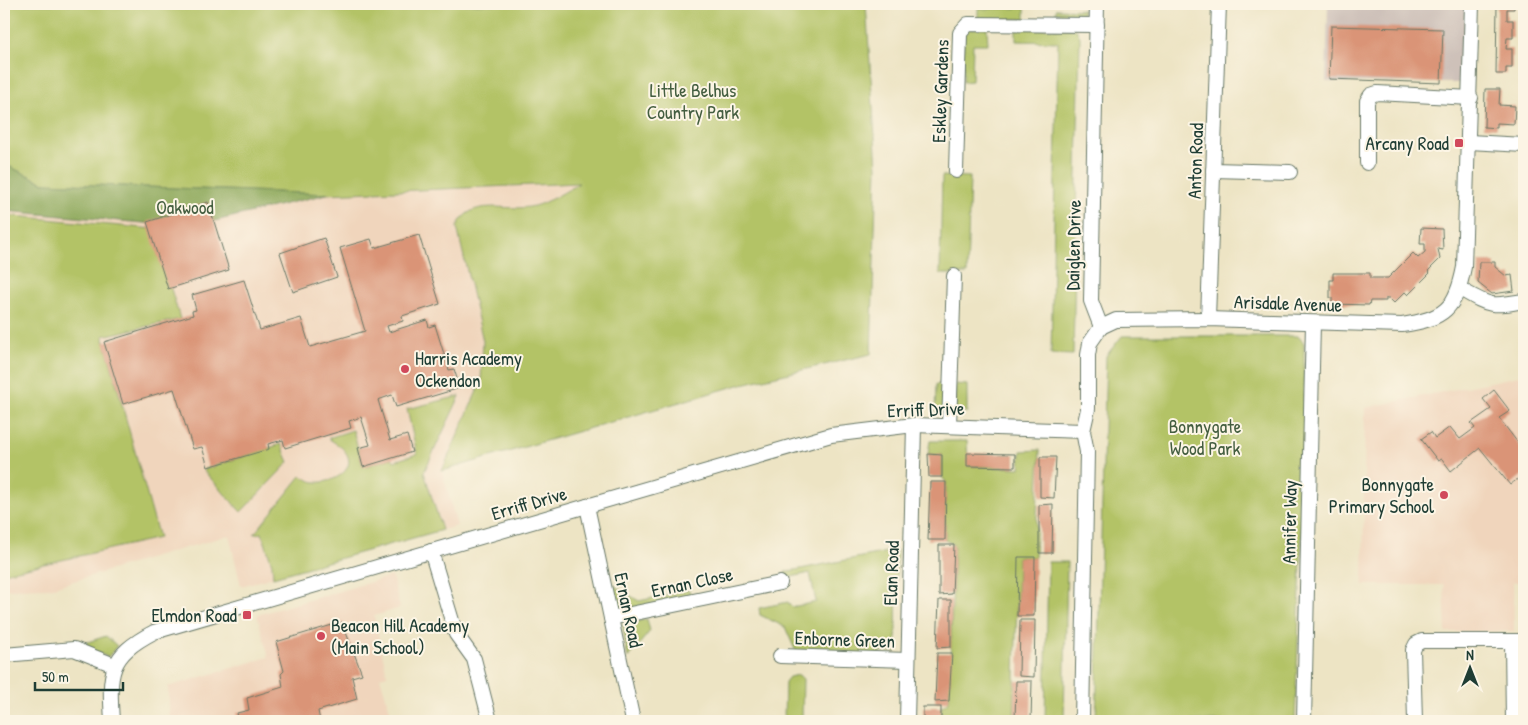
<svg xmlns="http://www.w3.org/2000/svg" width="1528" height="725" font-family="'Patrick Hand',sans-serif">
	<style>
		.built { fill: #f0d5bc }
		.industrial { fill: #cec1b9 }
		.green { fill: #b3c366; stroke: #69804d }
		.forest { fill: #8ea95b; stroke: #567348 }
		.building { fill: #da9477 }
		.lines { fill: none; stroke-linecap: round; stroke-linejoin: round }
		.minor-casing { stroke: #677766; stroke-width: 16 }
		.minor { stroke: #fff; stroke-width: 14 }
		.poi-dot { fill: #d1495b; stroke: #fcf5e5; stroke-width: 2 }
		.labels { text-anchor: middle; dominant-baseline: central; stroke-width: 4; stroke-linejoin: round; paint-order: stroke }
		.park-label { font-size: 19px; fill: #445e40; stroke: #fcf5e5 }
		.street-label { font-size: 19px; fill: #1f3d34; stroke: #fcf5e5 }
		.poi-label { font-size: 19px; fill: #1f3d34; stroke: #fcf5e5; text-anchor: end }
	</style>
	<rect width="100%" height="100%" fill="#fcf5e5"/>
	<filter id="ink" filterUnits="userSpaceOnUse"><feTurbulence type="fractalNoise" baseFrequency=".02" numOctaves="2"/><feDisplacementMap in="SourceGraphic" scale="10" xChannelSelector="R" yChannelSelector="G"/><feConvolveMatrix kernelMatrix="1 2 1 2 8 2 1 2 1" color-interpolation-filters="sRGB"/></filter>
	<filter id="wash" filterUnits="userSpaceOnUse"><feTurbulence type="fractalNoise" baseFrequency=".0096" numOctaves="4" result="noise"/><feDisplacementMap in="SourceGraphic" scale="20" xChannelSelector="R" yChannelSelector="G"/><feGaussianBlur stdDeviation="1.12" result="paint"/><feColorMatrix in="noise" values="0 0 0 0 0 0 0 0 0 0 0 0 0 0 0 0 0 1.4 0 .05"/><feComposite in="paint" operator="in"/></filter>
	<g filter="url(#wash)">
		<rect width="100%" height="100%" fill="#ede4c4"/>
		<g class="built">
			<path d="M4,181l202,18 375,-16 290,171 -129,30 -300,87 15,55 -216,60 -12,-51 -179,53 -46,1z"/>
			<path d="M1524,375v207h-11l1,49 -68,1 -2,-47h-81l2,-177z"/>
			<path d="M392,576l8,32 -26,8 13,59 -7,2 13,44h-223l-2,-34 101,-30 -12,-42z"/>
		</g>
		<path class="industrial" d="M1328,4h138v79l-140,-1z"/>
		<g class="green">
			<path d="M4,4h862l11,164 -6,186 -129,30 -300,87 39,-89 2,-41 -26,-114c14,-32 50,-14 77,-21 12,-3 35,-16 45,-23l-252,11 -283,-11 -40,-19z"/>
			<path d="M1025,8v11h-47v-10z"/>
			<path d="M1056,9l27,1 -2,11 -25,-2z"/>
			<path d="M969,28h18l1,16h-15l-1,37 -9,1 1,-48z"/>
			<path d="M1016,28l60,1 4,8 -7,318 -22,-1 7,-312 -42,-1z"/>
			<path d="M942,176l28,1 -3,97h-27z"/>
			<path d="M4,215l149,14 27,90 -77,17 56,202 -155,35z"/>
			<path d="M1122,336h176l6,7v58h3l-12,320h-199l10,-365z"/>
			<path d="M936,384h10l-1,28 -10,-1z"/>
			<path d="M955,384l12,1v27l-12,-1z"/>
			<path d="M460,396l-36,76 18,58 -169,47 -1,-13 -10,-31 -8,1 47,-58c5,2 10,6 15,6 16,2 44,-13 28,-32 -4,-5 -11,-8 -16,-12l25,-8 10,37 29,-9 2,3 23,-7 -10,-45z"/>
			<path d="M930,441h37l1,25 52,2 1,-17 19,-1 -5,107h-17l-4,164h-73v-14l8,-6 5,-156 -9,-5 1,-58 -4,-5v-22l-14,-1z"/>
			<path d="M281,444l8,18 -48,50 -38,-42z"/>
			<path d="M897,550l-1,102h-15l-4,4 -80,-2 -12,-27 -25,-12 -1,-7 29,-6 4,5 24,-5 -6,-29 -23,5 -2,-6z"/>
			<path d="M1048,562h19l-3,159h-19z"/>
			<path d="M611,584l28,17 50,-11 3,9 -72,16z"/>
			<path d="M647,619l3,12 -22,27 -5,-33z"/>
			<path d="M106,636l11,10 -9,11 -29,-12z"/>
			<path d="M799,675l4,4 -1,42h-18l1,-39 4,-5z"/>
		</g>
		<path class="forest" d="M4,164l40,19 283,11 -137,33 -186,-16z"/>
		<g id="blocks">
			<g class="building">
				<path d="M1497,4h17v5h-7v11h6v18h-6l-1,11h6v19h-6v6h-10z"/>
				<path d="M1331,26l112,3 -2,54 -112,-4z"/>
				<path d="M1485,89h15l-1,16 16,1 -1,18 -17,-1v5l-13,-1z"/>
				<path d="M208,202l21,68 -61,19 -21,-67z"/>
				<path d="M1421,228l21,1 1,21 -5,-1 2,10 -12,12 2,2 -22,22 -3,-3 -11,11 -5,-5h-3v3h-16l-1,4 -37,-1v-6h-2v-18h3v-7h37v5h18l25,-25 5,5 7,-6v-8h-5z"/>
				<path d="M419,235l21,69 -38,12 1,5 -16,5 2,6 38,-12 2,7 6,-2 14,45 5,-1 6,19 -64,19 -4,-12 -14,5 12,40 17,-5 5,17 -49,15 -5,-19 12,-3 -9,-28 -12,4 2,7 -66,20 -2,-8 -15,4 1,5 -61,18 -6,-20 -9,2 -19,-60 -51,15 -19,-62 89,-27 -1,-4 4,-1 -4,-15 52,-15 16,50 41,-12 9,29 55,-16 -25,-83 31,-9 3,9z"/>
				<path d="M324,238l13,39 -44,15 -13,-39z"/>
				<path d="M1479,262h16v5l11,9 6,-1 2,16 -22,3 -14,-11z"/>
				<path d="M1494,390l16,21 -11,7 22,29 3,-2v29l-14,11 -30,-37 -29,23 -9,-12 -4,2 -17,-22 10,-7 4,6 15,-11 10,12 15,-11 -4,-5 20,-14 -8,-10z"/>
				<path d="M967,453l48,1v13l-48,-1z"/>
				<path d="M928,454l14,1v22h-13z"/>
				<path d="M1040,457h16l-2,41 -14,-1z"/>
				<path d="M930,482h16l-1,58h-17z"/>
				<path d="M1053,504l-1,49h-13v-48z"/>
				<path d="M939,545h15l-2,49 -13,1z"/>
				<path d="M1018,557h17l-1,59h-17z"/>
				<path d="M939,600h12v47l-14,1z"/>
				<path d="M1020,620h15l-1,57 -15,-1z"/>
				<path d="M342,622l20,52 -10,3 5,22 -39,12 2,10h-81l-2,-8 12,-3 -2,-12 36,-11 -2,-13 3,-3 -8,-29z"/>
				<path d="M937,653h15l-3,48 -14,1z"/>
				<path d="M1016,681h16l-1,40h-16z"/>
				<rect x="923" y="707" width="18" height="14"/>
			</g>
		</g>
	</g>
	<g filter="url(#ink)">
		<use href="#blocks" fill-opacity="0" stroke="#677766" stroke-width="1"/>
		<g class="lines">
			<g class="minor-casing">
				<g id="minor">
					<path d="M1097,4l-6,297 10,26"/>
					<path d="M1469,142l55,3"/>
					<path d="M1367,163v-62l4,-6 6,-2 94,5"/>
					<path d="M1213,170l77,2"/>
					<path d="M956,171l4,-138 8,-9 129,1"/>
					<path d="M1460,289c30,17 30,18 64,12"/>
					<path d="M1208,319l11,-315"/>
					<path d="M1101,327l15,-7 92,-1 194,6c42,-6 54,-16 62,-58l8,-263"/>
					<path d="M949,426l5,-150"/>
					<path d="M587,506l46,215"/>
					<path d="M431,551l25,83 18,25 16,62"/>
					<path d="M611,618l169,-35"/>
					<path d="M1512,642l1,79"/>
					<path d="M4,655l70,-6 40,16"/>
					<path d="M780,656l128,4"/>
					<path d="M112,721c-3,-48 -4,-65 42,-89l677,-197 83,-10 169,6"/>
					<path d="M907,721l7,-296"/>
					<path d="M1082,721l5,-269 -4,-21 5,-22v-54l2,-12 11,-16"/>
					<path d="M1304,721l9,-398"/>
					<path d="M1415,721l-2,-71 3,-6 6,-3h102"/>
				</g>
			</g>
			<use href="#minor" class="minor"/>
		</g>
	</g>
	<g class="poi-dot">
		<rect x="1454" y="138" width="10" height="10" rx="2.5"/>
		<circle cx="405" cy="369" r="5"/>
		<circle cx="1444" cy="495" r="5"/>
		<rect x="242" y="610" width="10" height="10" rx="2.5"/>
		<circle cx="321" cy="636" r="5"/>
	</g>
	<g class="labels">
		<g class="park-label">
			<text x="693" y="90">Little Belhus<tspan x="693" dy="22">Country Park</tspan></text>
			<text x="185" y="207">Oakwood</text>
			<text x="1205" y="426">Bonnygate<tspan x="1205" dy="22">Wood Park</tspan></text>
		</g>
		<g class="street-label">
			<text transform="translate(940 91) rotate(-88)">Eskley Gardens</text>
			<text transform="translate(1195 161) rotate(-88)">Anton Road</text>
			<text transform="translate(1073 245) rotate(-89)">Daiglen Drive</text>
			<text transform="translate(1288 303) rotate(2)">Arisdale Avenue</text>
			<text transform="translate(926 409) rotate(-2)">Erriff Drive</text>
			<text transform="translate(529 503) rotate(-16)">Erriff Drive</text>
			<text transform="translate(1289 522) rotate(-89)">Annifer Way</text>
			<text transform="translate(891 573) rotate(-88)">Elan Road</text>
			<text transform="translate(692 582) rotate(-12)">Ernan Close</text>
			<text transform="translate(629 610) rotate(78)">Ernan Road</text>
			<text transform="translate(845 639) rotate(2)">Enborne Green</text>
		</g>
		<g class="poi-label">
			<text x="1449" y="143">Arcany Road</text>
			<text x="415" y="358" text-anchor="start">Harris Academy<tspan x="415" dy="22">Ockendon</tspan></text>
			<text x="1434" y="484">Bonnygate<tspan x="1434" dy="22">Primary School</tspan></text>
			<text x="237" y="615">Elmdon Road</text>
			<text x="331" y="625" text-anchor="start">Beacon Hill Academy<tspan x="331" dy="22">(Main School)</tspan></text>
		</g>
	</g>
	<rect width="1528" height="725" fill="none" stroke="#fcf5e5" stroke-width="20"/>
	<g transform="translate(1470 668)" stroke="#fcf5e5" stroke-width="4" paint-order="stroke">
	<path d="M0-4L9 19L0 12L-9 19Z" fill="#1f3d34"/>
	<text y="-8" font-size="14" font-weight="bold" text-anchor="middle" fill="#1f3d34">N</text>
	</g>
	<path d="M35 682v8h88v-8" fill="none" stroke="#1f3d34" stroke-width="2.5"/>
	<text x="42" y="682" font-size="15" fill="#1f3d34" stroke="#fcf5e5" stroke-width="4" paint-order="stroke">50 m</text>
</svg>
